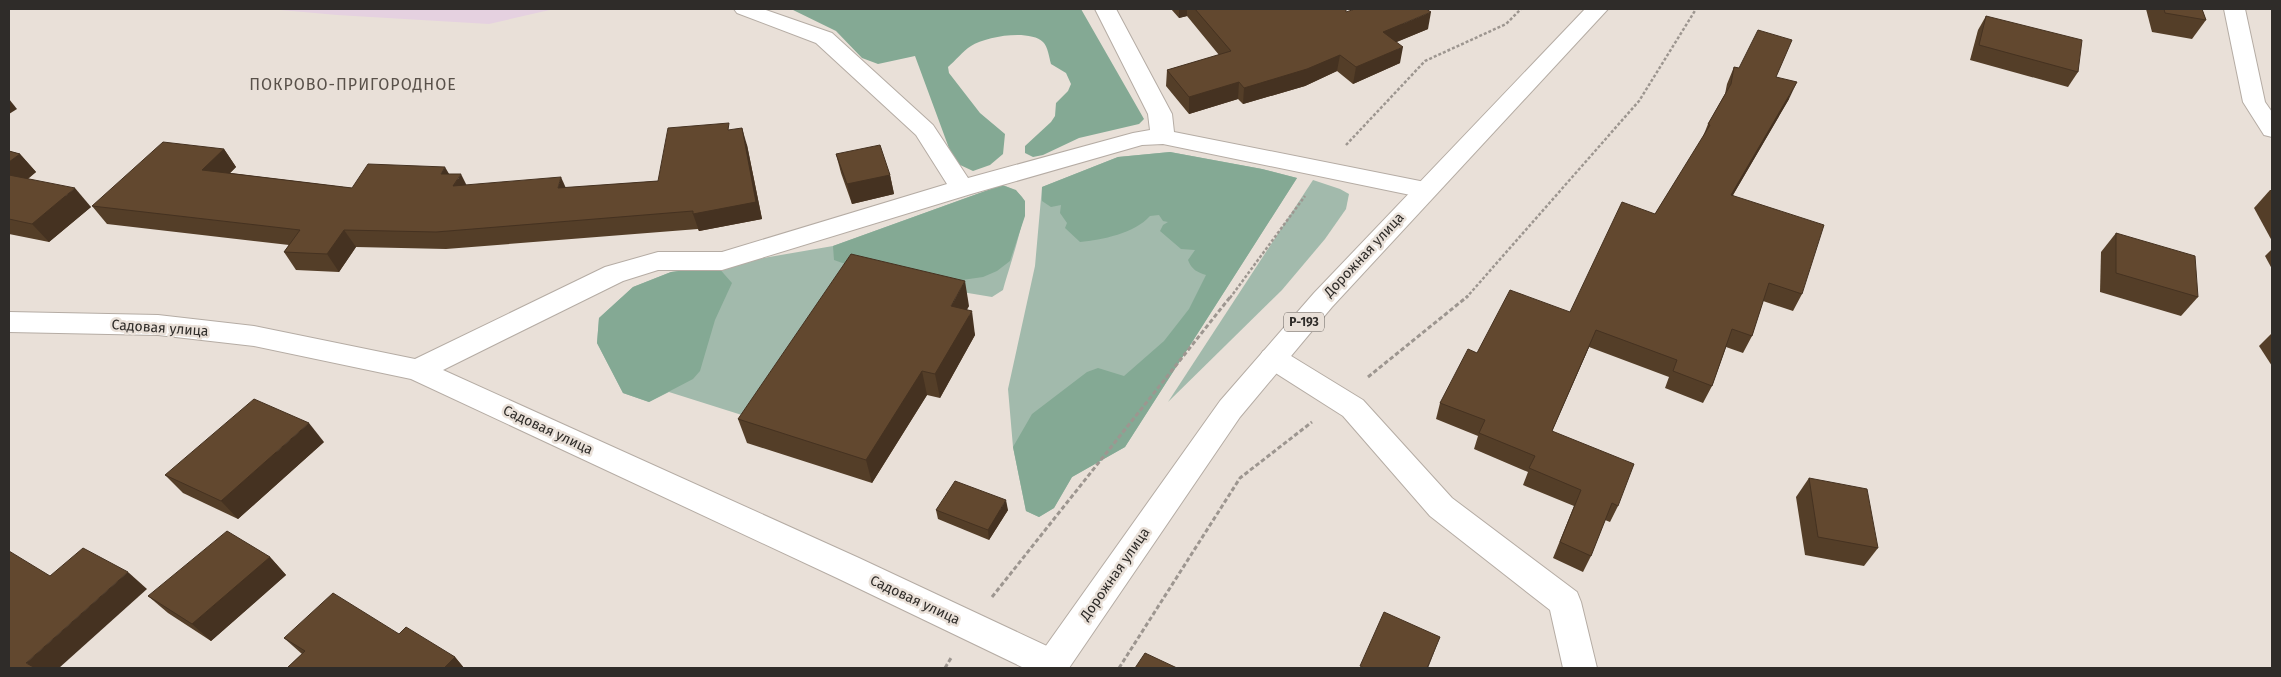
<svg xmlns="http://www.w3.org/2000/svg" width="2281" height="677" font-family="'Fira Sans',sans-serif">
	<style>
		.education { fill: #e5d1e0 }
		.green { fill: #a2baac }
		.forest { fill: #84a994 }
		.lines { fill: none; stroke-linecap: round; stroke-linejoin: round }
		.minor-casing { stroke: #b5aca4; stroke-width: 2 }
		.major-casing { stroke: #b5aca4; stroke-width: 2 }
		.path-far1 { stroke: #9d9690; stroke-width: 2.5; stroke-dasharray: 3 2; stroke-linecap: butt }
		.path { stroke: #9d9690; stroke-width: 3; stroke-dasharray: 4.5 2.5; stroke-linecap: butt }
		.minor { fill: #fff; fill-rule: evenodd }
		.major { fill: #fff; fill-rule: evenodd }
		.wall { fill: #543e28 }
		.shaded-wall { fill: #453221 }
		.building { fill: #62482f; stroke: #453221 }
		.labels { text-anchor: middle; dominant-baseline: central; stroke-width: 5; stroke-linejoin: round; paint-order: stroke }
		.shield { fill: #e9e0d8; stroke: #67625e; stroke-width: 1 }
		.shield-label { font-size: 12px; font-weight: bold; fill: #2f2c29 }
		.street-label { font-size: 14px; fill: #2f2c29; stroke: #e9e0d8 }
		.quarter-label { font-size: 16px; letter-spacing: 1px; fill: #59514a; stroke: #e9e0d8 }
	</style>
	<rect width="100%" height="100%" fill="#e9e0d8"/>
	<path class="education" d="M269,9h285l-65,15 -152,-9z"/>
	<g class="green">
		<path d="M1170,152l92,17 35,9 -172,269 -53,30 -18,31 -15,9 -13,-6 -13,-64 -5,-58 27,-123 7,-79 76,-30z"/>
		<path d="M1313,180l27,9 9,5 -3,15 -21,30 -43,51 -114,112z"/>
		<path d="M1002,185c9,3 17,6 22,15 5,10 -17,74 -21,90l-11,7 -138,-23 -65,156 -120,-38 -20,10 -26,-9 -26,-50 2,-25 34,-31 38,-15 46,-6 116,-20z"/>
	</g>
	<g class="forest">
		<path d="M791,9h290l63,110 -5,5 -60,14 -36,17 -10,2 -8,-4v-7l26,-24 4,-6 1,-13 12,-12 3,-7 -5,-11 -15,-9c-2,-7 -3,-17 -8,-22 -13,-13 -57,-6 -72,4 -8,5 -16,15 -23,21l1,6 31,40 25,21 -2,20 -13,11 -17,6 -15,-7 -5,-5 -38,-103 -37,8 -16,-6 -26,-27z"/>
		<path d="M1170,152l92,17 35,9 -172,269 -53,30 -18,31 -15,9 -13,-6 -13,-64 19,-33 55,-42 11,-4 26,8 40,-35 25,-32 17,-34c-9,-3 -14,-5 -18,-15l7,-10 -14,-1 -21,-18 3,-6 5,-3 -5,-1 -4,-6 -9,1c-15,17 -48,24 -70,26l-15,-14 2,-5 -7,-10 1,-8 -10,2 -9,-6v-14l76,-30z"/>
		<path d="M1002,185l14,5 9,11v15l-15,45 -13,10 -14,6 -28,4 -93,-11 -28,-10 -1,-14z"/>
		<path d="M717,266l15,17 -17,37 -15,51 -7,8 -44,23 -26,-9 -26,-50 2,-25 34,-31 38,-15z"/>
	</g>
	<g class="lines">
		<g class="minor-casing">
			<g id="minor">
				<path d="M734,9h29l69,24 101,92 35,53 165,-45 17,-3 -2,-16 -53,-105h21l56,105 2,18 251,50 9,2 3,6 -3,6 -9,2 -262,-54 -21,1 -171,49 -249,76h-64l-35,11 -180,89 416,188 205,96 5,11 -2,3h-43l-187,-90 -426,-199 -157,-33 -96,-11 -149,-3v-20l149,3 96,11 161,33 190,-92 53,-15h64l225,-68 -31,-49 -100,-92 -79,-30z"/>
				<path d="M2224,9h21l20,93 7,10v25l-8,-2 -21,-33z"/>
				<path d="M1273,347l10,4 80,49 89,98 125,94 4,10 16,66h-34l-13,-58 -120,-94 -87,-100 -80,-51 -4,-7 4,-7z"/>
			</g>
		</g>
		<g class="major-casing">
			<path id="major" d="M1585,9h23l-276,298 -92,110 -171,251h-36l5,-11 182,-256 94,-108z"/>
		</g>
		<g class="path-far1">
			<path d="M1346,145l79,-84 81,-37 15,-15"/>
			<path d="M1230,298l75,-102"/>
			<path d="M1466,298l173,-197 57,-92"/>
		</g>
		<g class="path">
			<path d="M1368,377l100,-81"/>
			<path d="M992,597l239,-301"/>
			<path d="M945,668l6,-10"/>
			<path d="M1119,668l121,-190 72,-56"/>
		</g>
		<use href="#minor" class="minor"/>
		<use href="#major" class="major"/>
	</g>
	<g class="wall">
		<path d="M1171,9h175v3l82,17 -32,13 4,21 -47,21 -16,-13 -32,15 -62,18 -5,-5 -49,15 -23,-28 1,-16 52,-15 -32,-39 -8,2z"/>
		<path d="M2146,9h56l4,11 -14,19 -40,-7z"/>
		<path d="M1986,16l92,56 -10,15 -98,-27 8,-30z"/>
		<path d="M1734,67l42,10 13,22 -56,96 69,99 -9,17 -30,-10 -11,35 -9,17 -17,-6 -14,39 -9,17 -38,-15 4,-11 -80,-30 -37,84 66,75 -8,16 -5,-2 -14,36 -8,16 -30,-14 21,-52 -51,-21 5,-13 -54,-23 4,-13 -42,-17 4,-16 37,-50 93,-41 85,-98 47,-75 6,-15 17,-30 2,-10z"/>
		<path d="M732,129l15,16 15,74 -63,12 -1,-2 -252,20 -90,-2 -17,25 -43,-2 -12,-18 5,-7 -182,-21 -15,-18 132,-57 12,18 -6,6 122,15 97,-14 17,11 99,3 93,-7z"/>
		<path d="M9,151l11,3 16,18 -8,7 63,28 -42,35 -40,-8z"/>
		<path d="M836,154l54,21 4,19 -42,10 -11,-31z"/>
		<path d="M2270,190h2v51l-18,-33z"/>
		<path d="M2116,233l82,64 -17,19 -81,-24 1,-40z"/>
		<path d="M2272,249v20l-7,-13z"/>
		<path d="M969,306l-2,3 8,26 -35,63 -13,-3 -55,88 -125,-40 -9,-24z"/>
		<path d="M2272,333v33l-13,-20z"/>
		<path d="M324,442l-86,77 -55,-26 -18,-18z"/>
		<path d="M1809,478l69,70 -14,18 -59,-11 -9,-58z"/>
		<path d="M936,510h72l-19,30 -51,-21z"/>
		<path d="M270,557l16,18 -75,66 -43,-28 -20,-17z"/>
		<path d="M399,634l56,23 9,11h-177l15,-14 -18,-16z"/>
	</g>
	<g class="shaded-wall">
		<path d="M1179,9h8v7l-8,2z"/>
		<path d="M1431,12l-3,17 -48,20 3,-17z"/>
		<path d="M1403,47l-3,16 -47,21 3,-17z"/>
		<path d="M1340,55l-3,16 -32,15 -62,18 1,-16z"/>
		<path d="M1239,82l-1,17 -49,15v-17z"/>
		<path d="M1797,82l-8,17 -66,113 8,-17z"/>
		<path d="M9,99l8,10 -8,5z"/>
		<path d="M742,128l5,17 15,74 -63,12 -6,-17z"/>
		<path d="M224,149l12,18 -21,21 -13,-18z"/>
		<path d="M20,154l16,18 -25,19 -2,-3v-26z"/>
		<path d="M445,167l10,17 6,-10 9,18 -7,12 -22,-30z"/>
		<path d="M890,175l4,19 -42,10 -5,-20z"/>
		<path d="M561,177l8,18 -11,-7z"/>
		<path d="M75,188l16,19 -42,35 -17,-18z"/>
		<path d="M344,230l12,17 -17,25 -12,-18z"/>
		<path d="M965,281l4,25 -14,24 -4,-24z"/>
		<path d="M972,311l3,24 -35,63 -5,-24z"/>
		<path d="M1596,330l-7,17 -44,100 7,-16z"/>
		<path d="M922,371l5,24 -55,88 -6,-23z"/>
		<path d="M309,423l15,19 -86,77 -17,-18z"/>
		<path d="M1006,500l2,10 -19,30 -1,-10z"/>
		<path d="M270,557l16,18 -75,66 -19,-17z"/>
		<path d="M128,572l19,17 -88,79h-25l-8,-5z"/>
		<path d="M1440,637l-12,31h-1z"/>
		<path d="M455,657l9,11h-20z"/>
	</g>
	<g class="building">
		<path d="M1195,9h151v3l9,-3h71l5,3 -48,20 20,15 -47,20 -16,-12 -33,14 -63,19 -5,-6 -50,15 -22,-27 64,-19z"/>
		<path d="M2164,9h38l4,11 -41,-7z"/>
		<path d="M1986,16l96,24 -4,32 -99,-27z"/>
		<path d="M1758,30l34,10 -16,37 21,5 -66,113 93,30 -22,69 -33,-11 -17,53 -20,-7 -20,57 -39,-15 4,-11 -81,-30 -44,101 82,33 -16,42 -6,-3 -21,53 -31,-14 21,-52 -52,-22 6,-12 -56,-23 6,-13 -45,-17 28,-54 9,4 33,-63 60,22 52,-110 33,12 55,-89 -2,-1 23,-40 3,-17 5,1z"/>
		<path d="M729,123l-1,7 14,-2 14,74 -63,12v-3l-257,21 -92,-2 -17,24 -43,-2 16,-22 -208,-24 71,-64 61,7 -22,21 150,18 16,-24 77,3 -4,7h20l-8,12 108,-9 -3,11 100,-7 10,-53z"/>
		<path d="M880,145l10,30 -43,9 -11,-30z"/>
		<path d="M9,151l11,3 -11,8z"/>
		<path d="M9,175l66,13 -43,36 -23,-5z"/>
		<path d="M2116,233l79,23 3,41 -82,-24z"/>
		<path d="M851,254l114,27 -14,25 21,5 -37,63 -13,-3 -56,89 -128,-41z"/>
		<path d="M254,399l55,24 -88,78 -56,-26z"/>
		<path d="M1809,478l58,11 11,59 -60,-11z"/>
		<path d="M955,481l51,19 -18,30 -52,-20z"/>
		<path d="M227,531l43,26 -78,67 -44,-28z"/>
		<path d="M83,548l45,24 -102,91 9,5h-26v-117l41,25z"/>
		<path d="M333,593l66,41 7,-7 49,30 -11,11h-157l18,-17 -21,-13z"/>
		<path d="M1384,612l56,25 -13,31h-63l-4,-2z"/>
		<path d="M1145,653l32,15h-42z"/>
	</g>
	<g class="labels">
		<rect class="shield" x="1284" y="312.5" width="40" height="19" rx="4"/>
		<g class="shield-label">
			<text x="1304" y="322">Р-193</text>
		</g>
		<g class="street-label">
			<text transform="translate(1364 255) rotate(-47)">Дорожная улица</text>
			<text transform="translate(160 328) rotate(4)">Садовая улица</text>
			<text transform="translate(548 430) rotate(25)">Садовая улица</text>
			<text transform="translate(1115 574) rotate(-55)">Дорожная улица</text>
			<text transform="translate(915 600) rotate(25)">Садовая улица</text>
		</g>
		<g class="quarter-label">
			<text x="353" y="84">ПОКРОВО-ПРИГОРОДНОЕ</text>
		</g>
	</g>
	<rect width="2281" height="677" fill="none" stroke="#2f2c29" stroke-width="20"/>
</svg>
